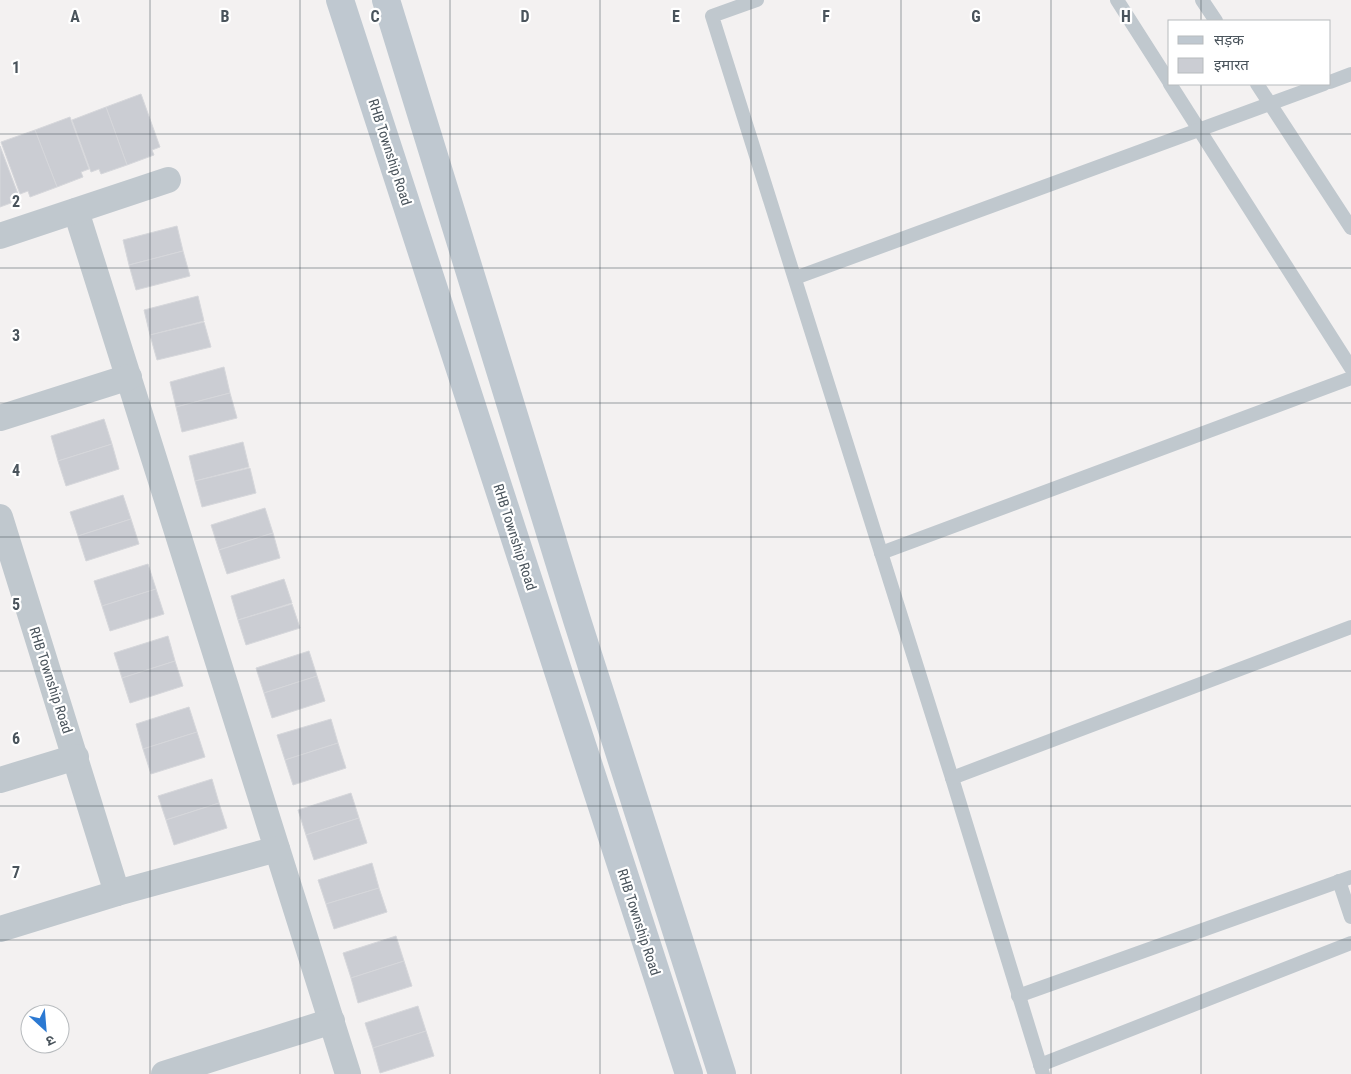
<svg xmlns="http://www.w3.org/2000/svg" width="1351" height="1074" font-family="'Roboto Condensed','Noto Sans Devanagari',sans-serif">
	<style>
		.building { fill: #cbcdd3; stroke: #d6d7db }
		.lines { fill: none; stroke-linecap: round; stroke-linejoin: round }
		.lane { stroke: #c0c8ce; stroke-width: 14 }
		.street { stroke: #c0c8ce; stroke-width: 26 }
		.secondary { stroke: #bfc8d0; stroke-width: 28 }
		.grid { fill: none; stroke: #4a545c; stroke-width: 1; stroke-opacity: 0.55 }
		.labels { text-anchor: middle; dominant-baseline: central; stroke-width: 4.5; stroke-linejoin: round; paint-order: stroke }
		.street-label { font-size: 14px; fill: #4a545c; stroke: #fff }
		.grid-label { font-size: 16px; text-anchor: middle; font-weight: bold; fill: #4a545c; stroke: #fff; stroke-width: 4.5; stroke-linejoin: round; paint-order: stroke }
	</style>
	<rect width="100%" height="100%" fill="#f3f1f1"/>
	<g class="building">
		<path d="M141,94l19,53 -8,3 2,5 -27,10 -21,-58z"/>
		<path d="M106,107l21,58 -26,9 -2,-5 -8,3 -19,-52z"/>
		<path d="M70,117l19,52 -8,3 2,5 -26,10 -22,-57z"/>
		<path d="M35,130l22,57 -27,10 -2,-6 -8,3 -19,-52z"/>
		<path d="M0,146l18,48 -8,3 1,6 -11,4z"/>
		<path d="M177,226l6,25 -54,14 -6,-25z"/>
		<path d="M183,251l7,25 -54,14 -7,-25z"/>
		<path d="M198,296l6,25 -54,14 -6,-25z"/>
		<path d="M204,322l7,25 -54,13 -7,-25z"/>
		<path d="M224,367l6,26 -54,14 -6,-25z"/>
		<path d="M230,393l7,25 -55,14 -6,-25z"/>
		<path d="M104,419l8,25 -54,17 -7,-25z"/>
		<path d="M243,442l6,25 -54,14 -6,-25z"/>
		<path d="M112,444l7,25 -53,17 -8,-25z"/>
		<path d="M250,468l6,25 -54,14 -7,-26z"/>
		<path d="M123,495l8,24 -53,17 -8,-24z"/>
		<path d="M265,508l8,25 -54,17 -8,-25z"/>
		<path d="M131,519l8,25 -53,17 -8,-25z"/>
		<path d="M273,533l7,25 -53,16 -8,-24z"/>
		<path d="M148,564l8,25 -54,17 -8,-25z"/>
		<path d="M284,579l8,24 -54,17 -7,-24z"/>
		<path d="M156,589l8,25 -54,17 -8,-25z"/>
		<path d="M292,604l8,24 -54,17 -8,-25z"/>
		<path d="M168,636l7,25 -53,17 -8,-25z"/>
		<path d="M309,651l8,25 -53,17 -8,-25z"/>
		<path d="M175,661l8,25 -53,17 -8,-25z"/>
		<path d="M317,676l8,25 -53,17 -8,-25z"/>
		<path d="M189,707l8,25 -54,17 -7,-25z"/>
		<path d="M331,719l7,24 -53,17 -8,-25z"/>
		<path d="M197,732l8,25 -54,17 -8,-25z"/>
		<path d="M338,743l8,25 -53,17 -8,-25z"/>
		<path d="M212,779l7,24 -53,17 -8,-24z"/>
		<path d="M351,793l8,25 -53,17 -8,-25z"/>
		<path d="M219,803l8,25 -53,17 -8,-25z"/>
		<path d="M359,818l8,25 -53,17 -8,-25z"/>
		<path d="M372,863l7,25 -53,16 -8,-24z"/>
		<path d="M379,888l8,24 -53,17 -8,-25z"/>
		<path d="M396,936l8,25 -53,17 -8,-25z"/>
		<path d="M404,961l8,25 -54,17 -7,-25z"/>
		<path d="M418,1006l8,25 -53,17 -8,-25z"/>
		<path d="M426,1031l8,25 -54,17 -7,-25z"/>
	</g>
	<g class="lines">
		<g class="lane">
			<path d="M757,0l-45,16 240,762 91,296"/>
			<path d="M1117,0l53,83"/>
			<path d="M1202,0l14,21"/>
			<path d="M1330,82l21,-8"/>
			<path d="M1170,84l181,284"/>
			<path d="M1257,84l94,144"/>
			<path d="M795,278l529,-194"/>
			<path d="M881,553l470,-175"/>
			<path d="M952,778l399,-151"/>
			<path d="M1339,881l12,36"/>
			<path d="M1018,996l333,-119"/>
			<path d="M1040,1065l311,-122"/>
		</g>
		<g class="street">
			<path d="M76,211l272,863"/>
			<path d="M0,236l168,-56"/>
			<path d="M0,418l129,-41"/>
			<path d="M0,517l117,376"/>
			<path d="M0,780l76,-23"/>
			<path d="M0,929l117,-36 160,-44"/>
			<path d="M164,1074l168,-53"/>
		</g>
		<g class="secondary">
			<path d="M340,0l349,1074"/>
			<path d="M386,0l191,620 145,454"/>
		</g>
	</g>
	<path class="grid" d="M150,0v1074M300,0v1074M450,0v1074M600,0v1074M751,0v1074M901,0v1074M1051,0v1074M1201,0v21M1201,84v990M0,134h1351M0,268h1351M0,403h1351M0,537h1351M0,671h1351M0,806h1351M0,940h1351"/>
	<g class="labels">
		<g class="street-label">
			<text transform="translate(390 152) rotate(72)">RHB Township Road</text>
			<text transform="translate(515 537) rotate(72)">RHB Township Road</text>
			<text transform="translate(51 680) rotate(72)">RHB Township Road</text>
			<text transform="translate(639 922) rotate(72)">RHB Township Road</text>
		</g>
	</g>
	<g class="grid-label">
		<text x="75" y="22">A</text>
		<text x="225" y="22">B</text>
		<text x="375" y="22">C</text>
		<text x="525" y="22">D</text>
		<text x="676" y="22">E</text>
		<text x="826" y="22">F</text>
		<text x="976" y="22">G</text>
		<text x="1126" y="22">H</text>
		<text x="16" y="73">1</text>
		<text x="16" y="207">2</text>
		<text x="16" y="341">3</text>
		<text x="16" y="476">4</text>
		<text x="16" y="610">5</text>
		<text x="16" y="744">6</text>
		<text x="16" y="878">7</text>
	</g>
	<rect x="1168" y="20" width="162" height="65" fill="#ffffff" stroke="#b7bbbe"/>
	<rect x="1178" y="36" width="25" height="8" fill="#bfc8d0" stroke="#b7bbbe"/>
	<text x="1214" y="45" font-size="15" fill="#4a545c">सड़क</text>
	<rect x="1178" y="58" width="25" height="15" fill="#cbcdd3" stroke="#b7bbbe"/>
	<text x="1214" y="70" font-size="15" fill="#4a545c">इमारत</text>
	<g transform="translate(45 1029) rotate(154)"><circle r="24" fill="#ffffff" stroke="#b7bbbe"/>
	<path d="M0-4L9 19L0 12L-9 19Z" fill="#2c79d2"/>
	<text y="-8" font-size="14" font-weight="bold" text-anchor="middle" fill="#4a545c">उ</text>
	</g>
</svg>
